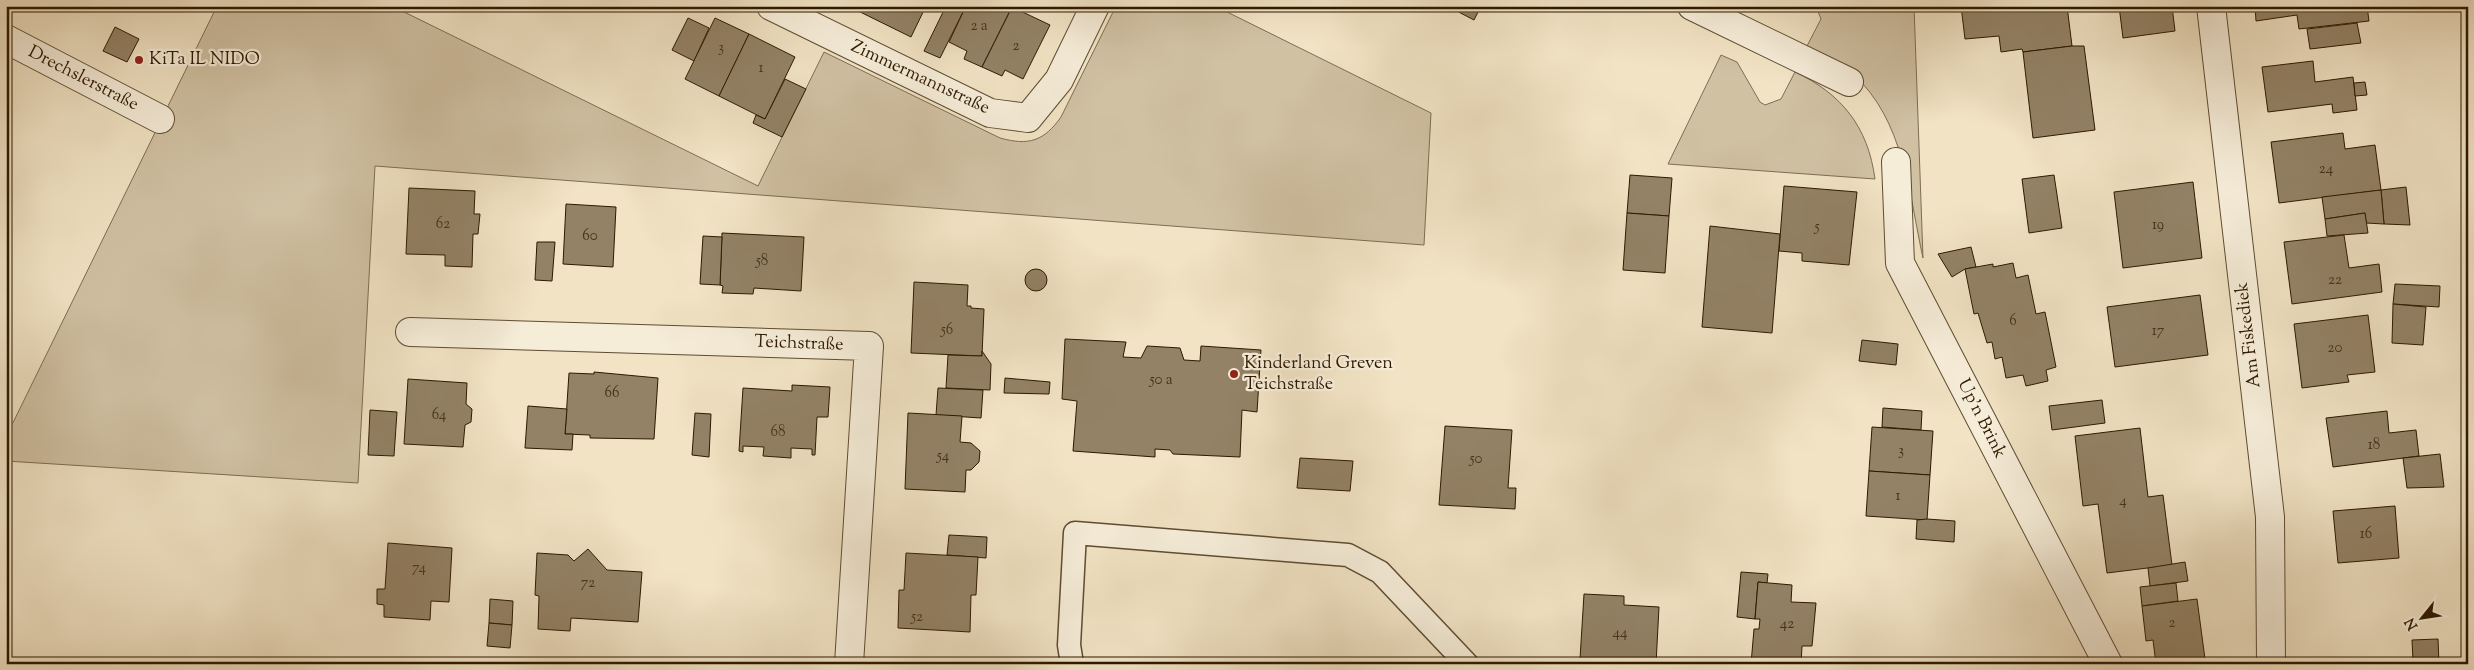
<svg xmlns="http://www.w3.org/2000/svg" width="2474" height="670" font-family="'Sorts Mill Goudy',serif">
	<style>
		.green { fill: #d0c1a3; stroke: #7e6d52 }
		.building { fill: #938266; stroke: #2d1900 }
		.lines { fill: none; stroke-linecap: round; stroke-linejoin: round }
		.service-casing { stroke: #5e4c31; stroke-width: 25 }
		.minor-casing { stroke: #5e4c31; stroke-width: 30 }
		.service { stroke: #f6edd9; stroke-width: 22 }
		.minor { stroke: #f6edd9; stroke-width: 28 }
		.poi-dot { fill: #8f2418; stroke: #f6edd9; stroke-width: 2 }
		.labels { text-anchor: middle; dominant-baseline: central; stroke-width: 4.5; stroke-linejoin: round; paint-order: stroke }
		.number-label { font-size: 15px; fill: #46331a }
		.poi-label { font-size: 18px; fill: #2d1900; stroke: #f6edd9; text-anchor: start }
		.street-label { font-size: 18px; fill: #2d1900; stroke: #f6edd9 }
	</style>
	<rect width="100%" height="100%" fill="#f1e3c4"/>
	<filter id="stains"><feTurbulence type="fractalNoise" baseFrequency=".004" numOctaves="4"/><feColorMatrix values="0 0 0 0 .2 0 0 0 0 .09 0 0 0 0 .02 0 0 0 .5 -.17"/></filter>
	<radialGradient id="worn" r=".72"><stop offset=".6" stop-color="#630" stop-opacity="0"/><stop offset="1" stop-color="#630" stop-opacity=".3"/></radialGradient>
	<g class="green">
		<path d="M217,6h175l366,180 66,-134 176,86c29,8 44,3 61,-21l55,-111h99l216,107 -7,132 -1049,-79 -17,317 -352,-22v-24z"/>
		<path d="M1816,6h98l9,252c-14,-64 -19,-138 -70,-184 -13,-12 -30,-20 -46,-28l14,-27z"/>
		<path d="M1721,55l16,7 23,40 5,3 16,-6 14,-27c47,22 73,55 80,107l-207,-15z"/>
	</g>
	<g class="building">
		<path d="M848,6h78l-15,31z"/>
		<path d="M946,6h10l8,4 -24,48 -16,-7z"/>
		<path d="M966,6l46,1 -30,60 -18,-8 3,-8 -18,-9z"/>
		<path d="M1447,6h34l-7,14z"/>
		<path d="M1961,6h106l5,40 -49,6 -1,-3 -21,3 -2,-16 -34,3z"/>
		<path d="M2119,6h53l3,25 -52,7z"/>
		<path d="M2255,6h112l2,15 -70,8 -2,-14 -41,6z"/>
		<path d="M1012,7l38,18 -27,54 -18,-9 -3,6 -20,-9z"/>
		<path d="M688,18l21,10 -15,33 -22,-11z"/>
		<path d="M715,18l34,16 -30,62 -34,-17z"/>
		<path d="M2357,23l4,20 -51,6 -3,-20z"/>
		<path d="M115,27l24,12 -12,23 -24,-11z"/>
		<path d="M749,34l46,23 -30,62 -46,-23z"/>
		<path d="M2072,46h12l11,84 -62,8 -10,-86z"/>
		<path d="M2313,61l2,21 38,-5 4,33 -24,3 -1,-9 -64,8 -6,-45z"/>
		<path d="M785,79l21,10 -24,48 -29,-14 3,-8 9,4z"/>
		<path d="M2365,82l2,13 -12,1 -1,-13z"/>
		<path d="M2343,133l2,16 30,-4 6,45 -102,13 -8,-61z"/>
		<path d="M1630,175l42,3 -3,38 -42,-3z"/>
		<path d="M2054,175l8,53 -33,5 -7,-54z"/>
		<path d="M2193,182l9,76 -79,10 -9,-76z"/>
		<path d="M1784,186l73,6 -8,73 -47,-4v-8l-23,-2z"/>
		<path d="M2406,187l4,38 -26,-1 -3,-34z"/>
		<path d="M409,188l66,3 -1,23h6l-2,20h-5l-1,33 -27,-1v-11l-39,-1z"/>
		<path d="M2381,190l3,34 -18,-1 -1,-10 -40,6 -3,-22z"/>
		<path d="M566,204l50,3 -3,60 -50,-3z"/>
		<path d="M1627,213l42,3 -4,57 -42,-3z"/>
		<path d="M2365,213l3,20 -41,3 -2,-17z"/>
		<path d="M1710,226l70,8 -8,99 -70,-6z"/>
		<path d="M722,233l82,4 -3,54 -47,-3 -1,6 -31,-1 1,-7 -3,-1z"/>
		<path d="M2344,235l5,33 30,-4 3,28 -90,12 -8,-62z"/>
		<path d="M703,236l19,1 -2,48 -20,-1z"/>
		<path d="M537,242h18l-3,39 -17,-1z"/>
		<path d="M1971,247l5,20 -11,2 -13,8 -14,-23z"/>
		<path d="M2013,263l3,15 12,-3 8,39 9,-2 11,55 -10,3 2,11 -22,5 -3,-11 -17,3 -4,-21 -7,2 -3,-17 -5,1 -9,-30 -4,1 -9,-45 28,-5v3z"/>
		<circle cx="1036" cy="280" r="11"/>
		<path d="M914,282l54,3 -1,21h4v2l13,1 -2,47 -71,-3z"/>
		<path d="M2395,284l45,2 -1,21 -46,-3z"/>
		<path d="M2200,295l8,60 -93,12 -8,-60z"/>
		<path d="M2393,304l33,3 -3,38 -31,-2z"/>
		<path d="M2368,315l7,57 -28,3 2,7 -47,6 -8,-64z"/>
		<path d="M1065,339l61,3 -3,15 18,1 6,-12 33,2 4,12 16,1 1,-15 60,4 -4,62 -15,-2 -2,47 -67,-3 -3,-4 -15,-1v8l-82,-6 4,-50 -15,-2z"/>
		<path d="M1862,340l36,4 -2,21 -37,-4z"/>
		<path d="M982,351l9,13 -1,26 -44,-2 2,-33 34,1z"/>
		<path d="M594,372l64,6 -4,61 -64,-1v-3l-25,-1 4,-61 25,1z"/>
		<path d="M1005,378l45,4 -1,12 -45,-1z"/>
		<path d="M408,379l59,4 -1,21 6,5 -1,13 -6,3 -2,22 -59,-3z"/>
		<path d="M792,385l38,2 -2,30h-11l-2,38h-3v-6l-21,-1v10l-28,-2 1,-9 -21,-1v6l-4,-1 4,-63 49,3z"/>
		<path d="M938,388l45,2 -2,28 -45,-3z"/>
		<path d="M2102,400l3,23 -53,7 -3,-24z"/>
		<path d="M528,406l39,3 -2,25h8l-1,16 -47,-2z"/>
		<path d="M1883,408l39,3 -1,19 -39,-3z"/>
		<path d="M370,410l27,2 -3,44 -26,-1z"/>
		<path d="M2387,411l2,22 27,-3 3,26 -86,11 -7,-49z"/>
		<path d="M695,413l16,1 -2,43 -17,-2z"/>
		<path d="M908,413l54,3 -2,26 11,1 9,8 -1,11 -8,8h-5l-1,22 -60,-3z"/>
		<path d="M1445,426l67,4 -4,58h8l-1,21 -76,-4z"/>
		<path d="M1872,427l61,4 -3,44 -61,-4z"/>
		<path d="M2140,428l8,69 15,-2 9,70 -65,8 -9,-69 -15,2 -8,-70z"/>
		<path d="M2440,454l4,33 -37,1 -4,-30z"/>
		<path d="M1300,458l53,3 -3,30 -53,-3z"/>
		<path d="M1869,471l61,4 -3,45 -61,-4z"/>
		<path d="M2395,506l4,52 -61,5 -5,-52z"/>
		<path d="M1927,519l28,2 -1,21 -38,-3 1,-19z"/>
		<path d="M949,535l38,2 -1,21 -39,-3z"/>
		<path d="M388,543l64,5 -3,54 -18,-1 -1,19 -46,-3v-12l-7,-1v-15h8z"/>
		<path d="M588,549l19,21 35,2 -4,50 -67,-4 -1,13 -32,-2 1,-33 -4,-1 2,-42 31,2 6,6z"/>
		<path d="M906,553l72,4 -2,38h-5l-1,37 -72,-4 1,-38h5z"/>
		<path d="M2185,562l3,19 -38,5 -2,-18z"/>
		<path d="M1741,572l27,2 -1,9 -9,-1 -3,37 -18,-2z"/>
		<path d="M1758,582l34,3 -1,17 25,1 -4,43h-10l-1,18h-50l3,-35h5l1,-10h-5z"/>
		<path d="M2176,583l2,18 -36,5 -2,-19z"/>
		<path d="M1584,594l40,2v9l35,2 -3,57h-41v-4l-35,-1z"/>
		<path d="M490,599l23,2 -1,24 -23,-2z"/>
		<path d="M2197,599l8,60 -49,5 -3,-24 -7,1 -4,-35z"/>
		<path d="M489,623l23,2 -2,23 -23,-2z"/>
		<path d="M2438,639l1,25h-24v-3h-2l-1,-21z"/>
		<path d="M2415,661v3h-32l2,-2z"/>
	</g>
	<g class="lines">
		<g class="service-casing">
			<path id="service" d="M1072,664l-3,-19 6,-112 273,22 32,17 87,92"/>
		</g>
		<g class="minor-casing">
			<g id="minor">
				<path d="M771,6l219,107 38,5 31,-38 36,-74"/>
				<path d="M1692,6l157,76"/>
				<path d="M2211,6l59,511 1,147"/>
				<path d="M6,39l154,80"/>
				<path d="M1896,162l4,101 208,401"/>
				<path d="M410,332l459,14 -20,318"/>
			</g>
		</g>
		<use href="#service" class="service"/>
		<use href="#minor" class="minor"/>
	</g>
	<g class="poi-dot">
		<circle cx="139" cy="60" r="5"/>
		<circle cx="1234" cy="374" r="5"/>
	</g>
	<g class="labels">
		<g class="number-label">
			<text x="979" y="26">2 a</text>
			<text x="1016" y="46">2</text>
			<text x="721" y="48">3</text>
			<text x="761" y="68">1</text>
			<text x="2326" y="169">24</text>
			<text x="443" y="224">62</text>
			<text x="2158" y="225">19</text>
			<text x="1817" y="227">5</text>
			<text x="590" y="236">60</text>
			<text x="762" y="261">58</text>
			<text x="2335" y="280">22</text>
			<text x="2013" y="321">6</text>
			<text x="947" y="330">56</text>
			<text x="2158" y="331">17</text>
			<text x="2335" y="348">20</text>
			<text x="1161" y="380">50 a</text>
			<text x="612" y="393">66</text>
			<text x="439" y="415">64</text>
			<text x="778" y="432">68</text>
			<text x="2374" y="445">18</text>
			<text x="1901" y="451">3</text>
			<text x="943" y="456">54</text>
			<text x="1476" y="459">50</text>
			<text x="1898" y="496">1</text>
			<text x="2123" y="501">4</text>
			<text x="2366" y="534">16</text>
			<text x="419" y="568">74</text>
			<text x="588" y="583">72</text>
			<text x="917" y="617">52</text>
			<text x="2172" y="623">2</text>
			<text x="1787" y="624">42</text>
			<text x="1620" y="633">44</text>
		</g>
		<g class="poi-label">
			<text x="149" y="60">KiTa IL NIDO</text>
			<text x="1244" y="364">Kinderland Greven<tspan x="1244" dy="21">Teichstraße</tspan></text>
		</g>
		<g class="street-label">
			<text transform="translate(920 78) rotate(25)">Zimmermannstraße</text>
			<text transform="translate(83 79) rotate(27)">Drechslerstraße</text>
			<text transform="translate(2249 335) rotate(-97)">Am Fiskediek</text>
			<text transform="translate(799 344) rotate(2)">Teichstraße</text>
			<text transform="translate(1981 419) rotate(63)">Up'n Brink</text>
		</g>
	</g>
	<rect width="2474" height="670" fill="none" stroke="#f1e3c4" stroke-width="25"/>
	<rect x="8" y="8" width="2459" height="655" fill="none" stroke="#2d1900" stroke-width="2.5"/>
	<rect x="12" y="12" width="2449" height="645" fill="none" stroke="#2d1900"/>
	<g transform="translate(2422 618) rotate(240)" stroke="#f6edd9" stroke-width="4" paint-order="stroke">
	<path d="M0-4L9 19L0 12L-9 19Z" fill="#2d1900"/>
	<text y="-8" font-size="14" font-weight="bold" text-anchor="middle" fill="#2d1900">N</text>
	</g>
	<rect width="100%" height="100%" filter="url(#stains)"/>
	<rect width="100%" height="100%" fill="url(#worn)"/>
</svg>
